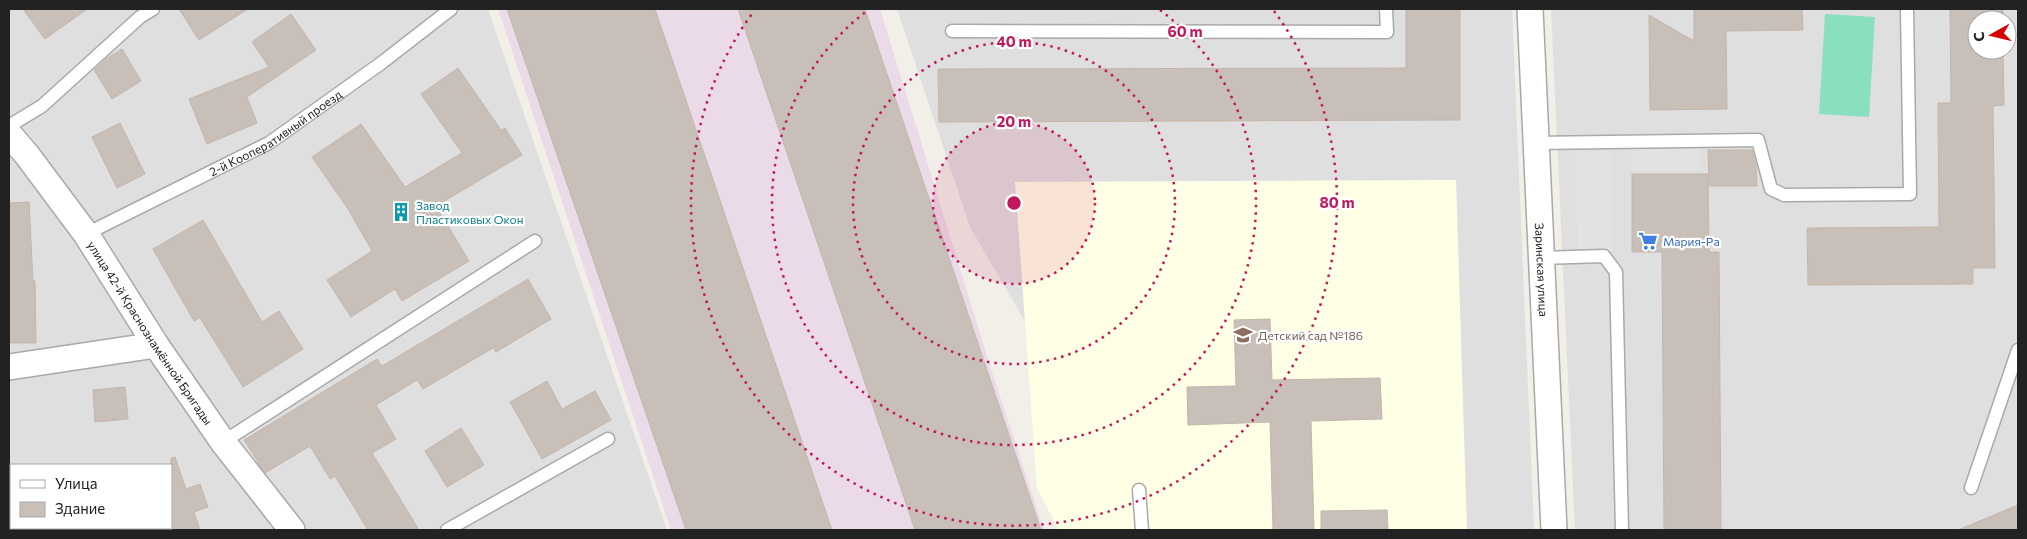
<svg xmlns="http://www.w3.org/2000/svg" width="2027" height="539" font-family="Commissioner,sans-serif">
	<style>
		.residential { fill: #e0dfdf; fill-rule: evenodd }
		.industrial { fill: #ebdbe8 }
		.education { fill: #ffffe5 }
		.pitch { fill: #88e0be }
		.parking { fill: #e2e2e2 }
		.building { fill: #c7bfb8; stroke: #c4b6ab }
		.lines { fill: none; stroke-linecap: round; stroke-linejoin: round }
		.lane-casing { stroke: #a9a9a9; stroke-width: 15 }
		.street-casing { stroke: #a9a9a9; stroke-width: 28 }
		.lane { stroke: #fff; stroke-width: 12 }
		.street { stroke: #fff; stroke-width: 25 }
		.ring { fill: none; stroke: #c2185b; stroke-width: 2.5; stroke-dasharray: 2.5 5 }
		.labels { text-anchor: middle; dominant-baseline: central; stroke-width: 4.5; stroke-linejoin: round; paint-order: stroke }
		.street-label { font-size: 12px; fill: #222; stroke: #fff }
		.culture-label { font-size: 12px; fill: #0d838f; stroke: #fff; text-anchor: start }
		.shop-label { font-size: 12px; fill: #366cbe; stroke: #fff; text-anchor: start }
		.education-label { font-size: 12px; fill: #785e54; stroke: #fff; text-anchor: start }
		.centre { fill: #c2185b; stroke: #fff; stroke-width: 2.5 }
		.ring-label { font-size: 15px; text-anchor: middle; font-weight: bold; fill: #c2185b; stroke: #fff; stroke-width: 4.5; stroke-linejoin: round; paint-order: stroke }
	</style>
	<rect width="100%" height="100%" fill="#f2efe9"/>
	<g class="residential">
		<path d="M9,9h479l179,521h-658zM11,465h160v63h-160z"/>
		<path d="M897,9h615l22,521h-390l-18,-35 -156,-268z"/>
		<path d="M1551,9h467v521h-443zM1977,20h30v30h-30z"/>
	</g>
	<path class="industrial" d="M498,9h382l111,360 53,161h-373z"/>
	<path class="education" d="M1456,180l11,350h-408l-22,-42 -22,-306z"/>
	<path class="pitch" d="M1825,14l50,3 -6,100 -50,-3z"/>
	<g class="parking">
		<rect x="1632" y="135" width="68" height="36"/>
		<path d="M1611,151l2,100 -35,1 -2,-100z"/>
	</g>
	<g class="building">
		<path d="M23,9h64l-42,30z"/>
		<path d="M179,9h69l-49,31z"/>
		<path d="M507,9h148l177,521h-146z"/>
		<path d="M738,9h127l176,521h-126z"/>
		<path d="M1406,9h54v111l-521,2 -1,-53 468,-1z"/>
		<path d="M1694,9h108l1,21 -77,1 1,78 -77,1 -1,-95 45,26z"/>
		<path d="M1950,9h53v11h-26v30h26l1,55 -11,1 2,162h-22v16l-165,1 -1,-57 132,-1 -1,-124h13z"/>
		<path d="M291,14l25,36 -69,47 10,26 -50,21 -18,-45 80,-32 -17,-25z"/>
		<path d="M122,49l19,32 -29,18 -18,-29 12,-11z"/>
		<path d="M458,68l43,62 4,-2 17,27 -86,51 33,55 -67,40 -7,-12 -44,28 -24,-37 45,-29 -24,-42 -36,-52 49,-33 44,63 57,-34 -41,-59z"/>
		<path d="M120,123l25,51 -28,14 -25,-51z"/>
		<path d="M1708,150h44l4,16 1,20h-48z"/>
		<path d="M1632,174h76l1,78h10l2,278h-57l-2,-278h-30z"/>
		<path d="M29,202l4,79h2l1,62h-27v-140z"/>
		<path d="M203,220l59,102 17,-11 24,38 -60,38 -43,-69 -6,3 -41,-72z"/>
		<path d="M528,279l23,40 -55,33 -3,-4 -70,41 -6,-9 -41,25 20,34 -24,14 47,77h-51l-33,-54 -5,3 -20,-33 -45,27 -4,-6 -17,-27 133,-81 5,7z"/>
		<path d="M1270,319l2,61 108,-2 2,41 -71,2 3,108 -41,1 -3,-108 -82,3 -1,-38 49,-1 -2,-66z"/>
		<path d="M547,381l15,28 33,-18 16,29 -69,39 -32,-57z"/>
		<path d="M125,387l3,32 -33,3 -2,-32z"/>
		<path d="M461,428l23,37 -37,22 -22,-36z"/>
		<path d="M175,457l11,32 14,-5 8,23 -14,5 6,18h-29v-72z"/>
		<path d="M2018,505v25h-60z"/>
		<path d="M1387,510l1,20h-67v-19z"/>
	</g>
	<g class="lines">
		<g class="lane-casing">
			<g id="lane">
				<path d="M952,31l435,1 -1,-23"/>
				<path d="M9,126l33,-20 98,-89 13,-8"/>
				<path d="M1535,143l223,-3 13,49 13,6 126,-1 -3,-185"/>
				<path id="s1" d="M86,234l183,-91 111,-79 71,-55"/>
				<path d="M1541,258l63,-2 12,16 6,258"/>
				<path d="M223,442l312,-201"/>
				<path d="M1971,488l47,-138"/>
				<path d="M1139,490l3,40"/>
				<path d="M447,530l161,-91"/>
			</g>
		</g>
		<g class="street-casing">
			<g id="street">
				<path id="s2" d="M1530,9l24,521"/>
				<path id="s3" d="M9,134l18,21 59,79 70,111 67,97 69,88"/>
				<path d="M9,367l147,-22"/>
			</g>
		</g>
		<use href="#lane" class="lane"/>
		<use href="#street" class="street"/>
	</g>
	<circle cx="1014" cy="203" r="81" fill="#c2185b" fill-opacity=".12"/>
	<g class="ring">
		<circle cx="1014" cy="203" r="81"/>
		<circle cx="1014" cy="203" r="161"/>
		<path d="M1160 10A242 242 0 1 1 868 10"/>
		<path d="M1274 11A323 323 0 1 1 754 11"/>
	</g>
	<defs>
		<g id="building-bare" transform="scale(1.5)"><path d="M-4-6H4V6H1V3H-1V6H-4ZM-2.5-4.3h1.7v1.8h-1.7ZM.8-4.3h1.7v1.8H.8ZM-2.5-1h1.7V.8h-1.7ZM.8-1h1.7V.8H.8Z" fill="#0f9aa8" stroke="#fff" stroke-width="2.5" paint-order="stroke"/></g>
		<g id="supermarket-bare" transform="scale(1.5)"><path d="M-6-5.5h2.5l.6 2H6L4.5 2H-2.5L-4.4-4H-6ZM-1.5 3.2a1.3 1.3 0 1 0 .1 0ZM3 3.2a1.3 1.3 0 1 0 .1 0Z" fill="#3f7fe0" stroke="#fff" stroke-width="2.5" paint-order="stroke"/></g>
		<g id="school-bare" transform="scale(1.5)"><path d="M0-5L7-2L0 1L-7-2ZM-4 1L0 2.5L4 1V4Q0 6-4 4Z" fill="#8d6e63" stroke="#fff" stroke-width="2.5" paint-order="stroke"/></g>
	</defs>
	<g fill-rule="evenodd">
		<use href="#building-bare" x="401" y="212"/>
		<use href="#supermarket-bare" x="1648" y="241"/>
		<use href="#school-bare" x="1243" y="335"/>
	</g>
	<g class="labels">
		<g class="street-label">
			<text stroke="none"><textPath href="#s1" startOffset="215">2-й Кооперативный проезд</textPath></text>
			<text stroke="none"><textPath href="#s2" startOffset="261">Заринская улица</textPath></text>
			<text stroke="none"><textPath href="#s3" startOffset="244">улица 42-й Краснознамённой Бригады</textPath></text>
		</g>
		<g class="culture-label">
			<text x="416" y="205">Завод<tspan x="416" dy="14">Пластиковых Окон</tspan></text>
		</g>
		<g class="shop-label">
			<text x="1663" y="241">Мария-Ра</text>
		</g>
		<g class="education-label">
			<text x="1258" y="335">Детский сад №186</text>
		</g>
	</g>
	<circle cx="1014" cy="203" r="8" class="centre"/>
	<g class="ring-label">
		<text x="1185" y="37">60 m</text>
		<text x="1014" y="47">40 m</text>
		<text x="1014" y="127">20 m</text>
		<text x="1337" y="208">80 m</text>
	</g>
	<rect width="2027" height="539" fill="none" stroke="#222222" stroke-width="20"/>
	<rect x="10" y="464" width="162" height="65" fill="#ffffff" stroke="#a7a7a7"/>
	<rect x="20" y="480" width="25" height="8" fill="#ffffff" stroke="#a7a7a7"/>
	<text x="55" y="489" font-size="15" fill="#222222">Улица</text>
	<rect x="20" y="502" width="25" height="15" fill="#c7bfb8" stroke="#a7a7a7"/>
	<text x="55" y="514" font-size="15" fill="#222222">Здание</text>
	<g transform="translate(1992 35) rotate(262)"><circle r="24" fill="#ffffff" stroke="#a7a7a7"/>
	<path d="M0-4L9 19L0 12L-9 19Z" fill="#d40000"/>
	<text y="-8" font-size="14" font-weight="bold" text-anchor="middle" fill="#222222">С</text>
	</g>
</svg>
